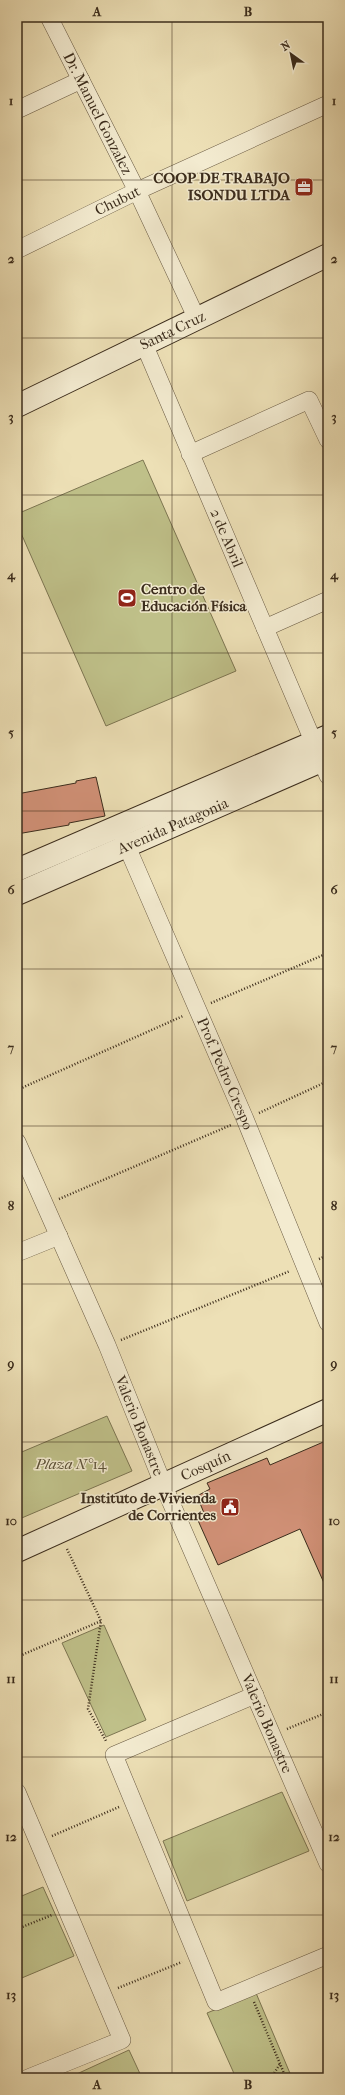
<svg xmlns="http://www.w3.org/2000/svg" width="345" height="2095" font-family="'IM FELL French Canon',serif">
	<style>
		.green { fill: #bfc089; stroke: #7d7652 }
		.building { fill: #d09076; stroke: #3b2c1c }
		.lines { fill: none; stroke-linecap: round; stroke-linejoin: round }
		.street-casing { stroke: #685942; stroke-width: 18 }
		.secondary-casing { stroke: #3b2c1c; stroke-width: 24 }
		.path { stroke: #3b2c1c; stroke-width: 2.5; stroke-dasharray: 1 2; stroke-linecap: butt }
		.street { stroke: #f3ebd0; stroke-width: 17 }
		.secondary { stroke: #f3ebd0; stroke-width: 22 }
		.grid { fill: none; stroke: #3b2c1c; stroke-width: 1; stroke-opacity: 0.55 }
		.labels { text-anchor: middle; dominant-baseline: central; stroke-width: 3; stroke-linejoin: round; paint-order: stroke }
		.street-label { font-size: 15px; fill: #3b2c1c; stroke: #f3ebd0 }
		.poi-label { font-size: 15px; font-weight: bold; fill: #3b2c1c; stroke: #f3ebd0; text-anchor: end }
		.park-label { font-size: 15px; font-style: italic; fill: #5c5137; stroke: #f3ebd0 }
		.neatline { fill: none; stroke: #3b2c1c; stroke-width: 1.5 }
		.grid-label { font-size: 13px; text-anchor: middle; font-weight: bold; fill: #3b2c1c }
	</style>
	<rect width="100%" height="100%" fill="#ede0b6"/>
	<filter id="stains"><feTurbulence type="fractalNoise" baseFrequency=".005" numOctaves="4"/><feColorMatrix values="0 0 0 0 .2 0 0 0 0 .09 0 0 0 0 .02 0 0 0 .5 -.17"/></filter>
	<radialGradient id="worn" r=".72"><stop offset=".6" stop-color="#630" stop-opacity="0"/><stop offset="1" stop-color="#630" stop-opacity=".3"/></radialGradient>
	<g class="green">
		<path d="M143,460l93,211 -130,55 -89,-202v-10z"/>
		<path d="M107,1416l25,55 -115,49v-66z"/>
		<path d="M104,1625l42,95 -40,17 -44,-94z"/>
		<path d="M282,1792l27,59 -122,50 -24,-60z"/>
		<path d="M43,1887l31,69 -57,24v-82z"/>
		<path d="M256,1993l36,85h-56l-29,-65z"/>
		<path d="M129,2050l13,28h-74z"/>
	</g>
	<g class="building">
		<path d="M96,777l9,39 -36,7v2l-52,9v-40l59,-11v-2z"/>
		<path d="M328,1440v152l-28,-63 -82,36 -22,-49 8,-3 -7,-17 13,-7 -3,-6 60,-25 3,7z"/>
	</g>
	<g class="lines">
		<g class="street-casing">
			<g id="street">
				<path id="s1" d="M49,17l88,174 60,128"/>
				<path d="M17,110l64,-30"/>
				<path id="s2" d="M17,250l120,-59 191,-87"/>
				<path id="s3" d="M144,344l184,432"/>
				<path d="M190,454l119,-54 19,40"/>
				<path d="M265,628l63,-28"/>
				<path id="s4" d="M122,835l123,284 83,204"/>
				<path id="s5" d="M17,1142l90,203 56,139 165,380"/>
				<path d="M17,1253l42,-17"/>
				<path d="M255,1695l-141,60 102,247 112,-47"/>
				<path d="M17,1792l105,248 -94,38"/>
			</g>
		</g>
		<g class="secondary-casing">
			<g id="secondary">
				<path id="s6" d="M17,406l311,-151"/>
				<path d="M17,870l311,-134"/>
				<path id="s7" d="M17,894l311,-136"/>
				<path id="s8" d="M17,1551l311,-141"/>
			</g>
		</g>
		<g class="path">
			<path d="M211,1003l117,-50"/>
			<path d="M17,1090l166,-74"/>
			<path d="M259,1113l69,-32"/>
			<path d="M59,1199l172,-74"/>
			<path d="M319,1259l9,-4"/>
			<path d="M121,1340l169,-69"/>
			<path d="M67,1549l34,72 -13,88 18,32"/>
			<path d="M17,1657l84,-36"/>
			<path d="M287,1729l41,-17"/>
			<path d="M52,1836l67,-29"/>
			<path d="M17,1929l35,-14"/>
			<path d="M118,1988l64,-26"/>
			<path d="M254,2002l32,76"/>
			<path d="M271,2078l9,-14"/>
		</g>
		<use href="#street" class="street"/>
		<use href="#secondary" class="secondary"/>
	</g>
	<path class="grid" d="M172,17v2061M17,180h311M17,338h311M17,495h311M17,653h311M17,811h311M17,969h311M17,1126h311M17,1284h311M17,1442h311M17,1600h311M17,1757h311M17,1915h311"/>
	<defs>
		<g id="office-square" transform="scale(1)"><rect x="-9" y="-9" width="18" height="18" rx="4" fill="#8f2418" stroke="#f3ebd0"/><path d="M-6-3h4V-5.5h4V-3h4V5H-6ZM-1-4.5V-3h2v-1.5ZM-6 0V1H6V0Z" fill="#fff"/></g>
		<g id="stadium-square" transform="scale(1)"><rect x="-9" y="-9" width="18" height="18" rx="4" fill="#8f2418" stroke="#f3ebd0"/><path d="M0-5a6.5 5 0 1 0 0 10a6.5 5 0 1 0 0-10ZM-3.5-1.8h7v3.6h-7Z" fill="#fff"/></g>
		<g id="civic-square" transform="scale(1)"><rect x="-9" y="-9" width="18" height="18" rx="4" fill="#8f2418" stroke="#f3ebd0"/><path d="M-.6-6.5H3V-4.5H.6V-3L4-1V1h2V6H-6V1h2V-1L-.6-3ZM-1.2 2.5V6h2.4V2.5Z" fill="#fff"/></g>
	</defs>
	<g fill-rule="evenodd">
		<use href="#office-square" x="304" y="187"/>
		<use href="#stadium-square" x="127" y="598"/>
		<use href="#civic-square" x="230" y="1507"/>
	</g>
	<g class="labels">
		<g class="street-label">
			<text stroke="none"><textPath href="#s1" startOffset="108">Dr. Manuel Gonzalez</textPath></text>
			<text stroke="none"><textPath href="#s2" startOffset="112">Chubut</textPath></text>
			<text stroke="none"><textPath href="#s6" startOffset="173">Santa Cruz</textPath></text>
			<text stroke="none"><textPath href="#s3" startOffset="211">2 de Abril</textPath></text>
			<text stroke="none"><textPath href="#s7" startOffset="170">Avenida Patagonia</textPath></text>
			<text stroke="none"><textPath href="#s4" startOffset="260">Prof. Pedro Crespo</textPath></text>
			<text stroke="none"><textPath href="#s5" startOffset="309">Valerio Bonastre</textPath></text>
			<text stroke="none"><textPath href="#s8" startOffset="207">Cosquín</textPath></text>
			<text stroke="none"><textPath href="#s5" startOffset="633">Valerio Bonastre</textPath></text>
		</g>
		<g class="poi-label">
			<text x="290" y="178">COOP DE TRABAJO<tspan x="290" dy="17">ISONDU LTDA</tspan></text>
			<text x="141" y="589" text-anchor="start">Centro de<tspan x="141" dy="17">Educación Física</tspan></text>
			<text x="216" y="1498">Instituto de Vivienda<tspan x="216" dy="17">de Corrientes</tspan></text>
		</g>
		<g class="park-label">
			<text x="71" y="1464">Plaza N°14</text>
		</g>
	</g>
	<rect width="345" height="2095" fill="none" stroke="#ede0b6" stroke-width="44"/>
	<g transform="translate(291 54) rotate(327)" stroke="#f3ebd0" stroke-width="3" paint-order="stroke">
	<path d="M0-3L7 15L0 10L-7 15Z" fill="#3b2c1c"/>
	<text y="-6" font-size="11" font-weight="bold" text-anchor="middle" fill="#3b2c1c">N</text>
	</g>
	<rect x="22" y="22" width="301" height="2051" class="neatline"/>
	<g class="grid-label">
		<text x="97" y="16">A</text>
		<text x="248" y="16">B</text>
		<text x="11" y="105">1</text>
		<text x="334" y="105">1</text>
		<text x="11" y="263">2</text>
		<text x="334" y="263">2</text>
		<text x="11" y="421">3</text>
		<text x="334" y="421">3</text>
		<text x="11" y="579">4</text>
		<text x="334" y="579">4</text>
		<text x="11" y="737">5</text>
		<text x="334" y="737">5</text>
		<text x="11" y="894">6</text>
		<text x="334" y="894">6</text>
		<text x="11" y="1052">7</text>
		<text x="334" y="1052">7</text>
		<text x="11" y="1210">8</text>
		<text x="334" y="1210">8</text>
		<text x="11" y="1368">9</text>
		<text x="334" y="1368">9</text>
		<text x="11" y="1525">10</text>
		<text x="334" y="1525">10</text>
		<text x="11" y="1683">11</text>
		<text x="334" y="1683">11</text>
		<text x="11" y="1841">12</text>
		<text x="334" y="1841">12</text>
		<text x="11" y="1999">13</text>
		<text x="334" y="1999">13</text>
		<text x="97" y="2089">A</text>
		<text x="248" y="2089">B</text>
	</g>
	<rect width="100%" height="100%" filter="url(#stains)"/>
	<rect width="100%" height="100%" fill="url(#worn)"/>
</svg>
